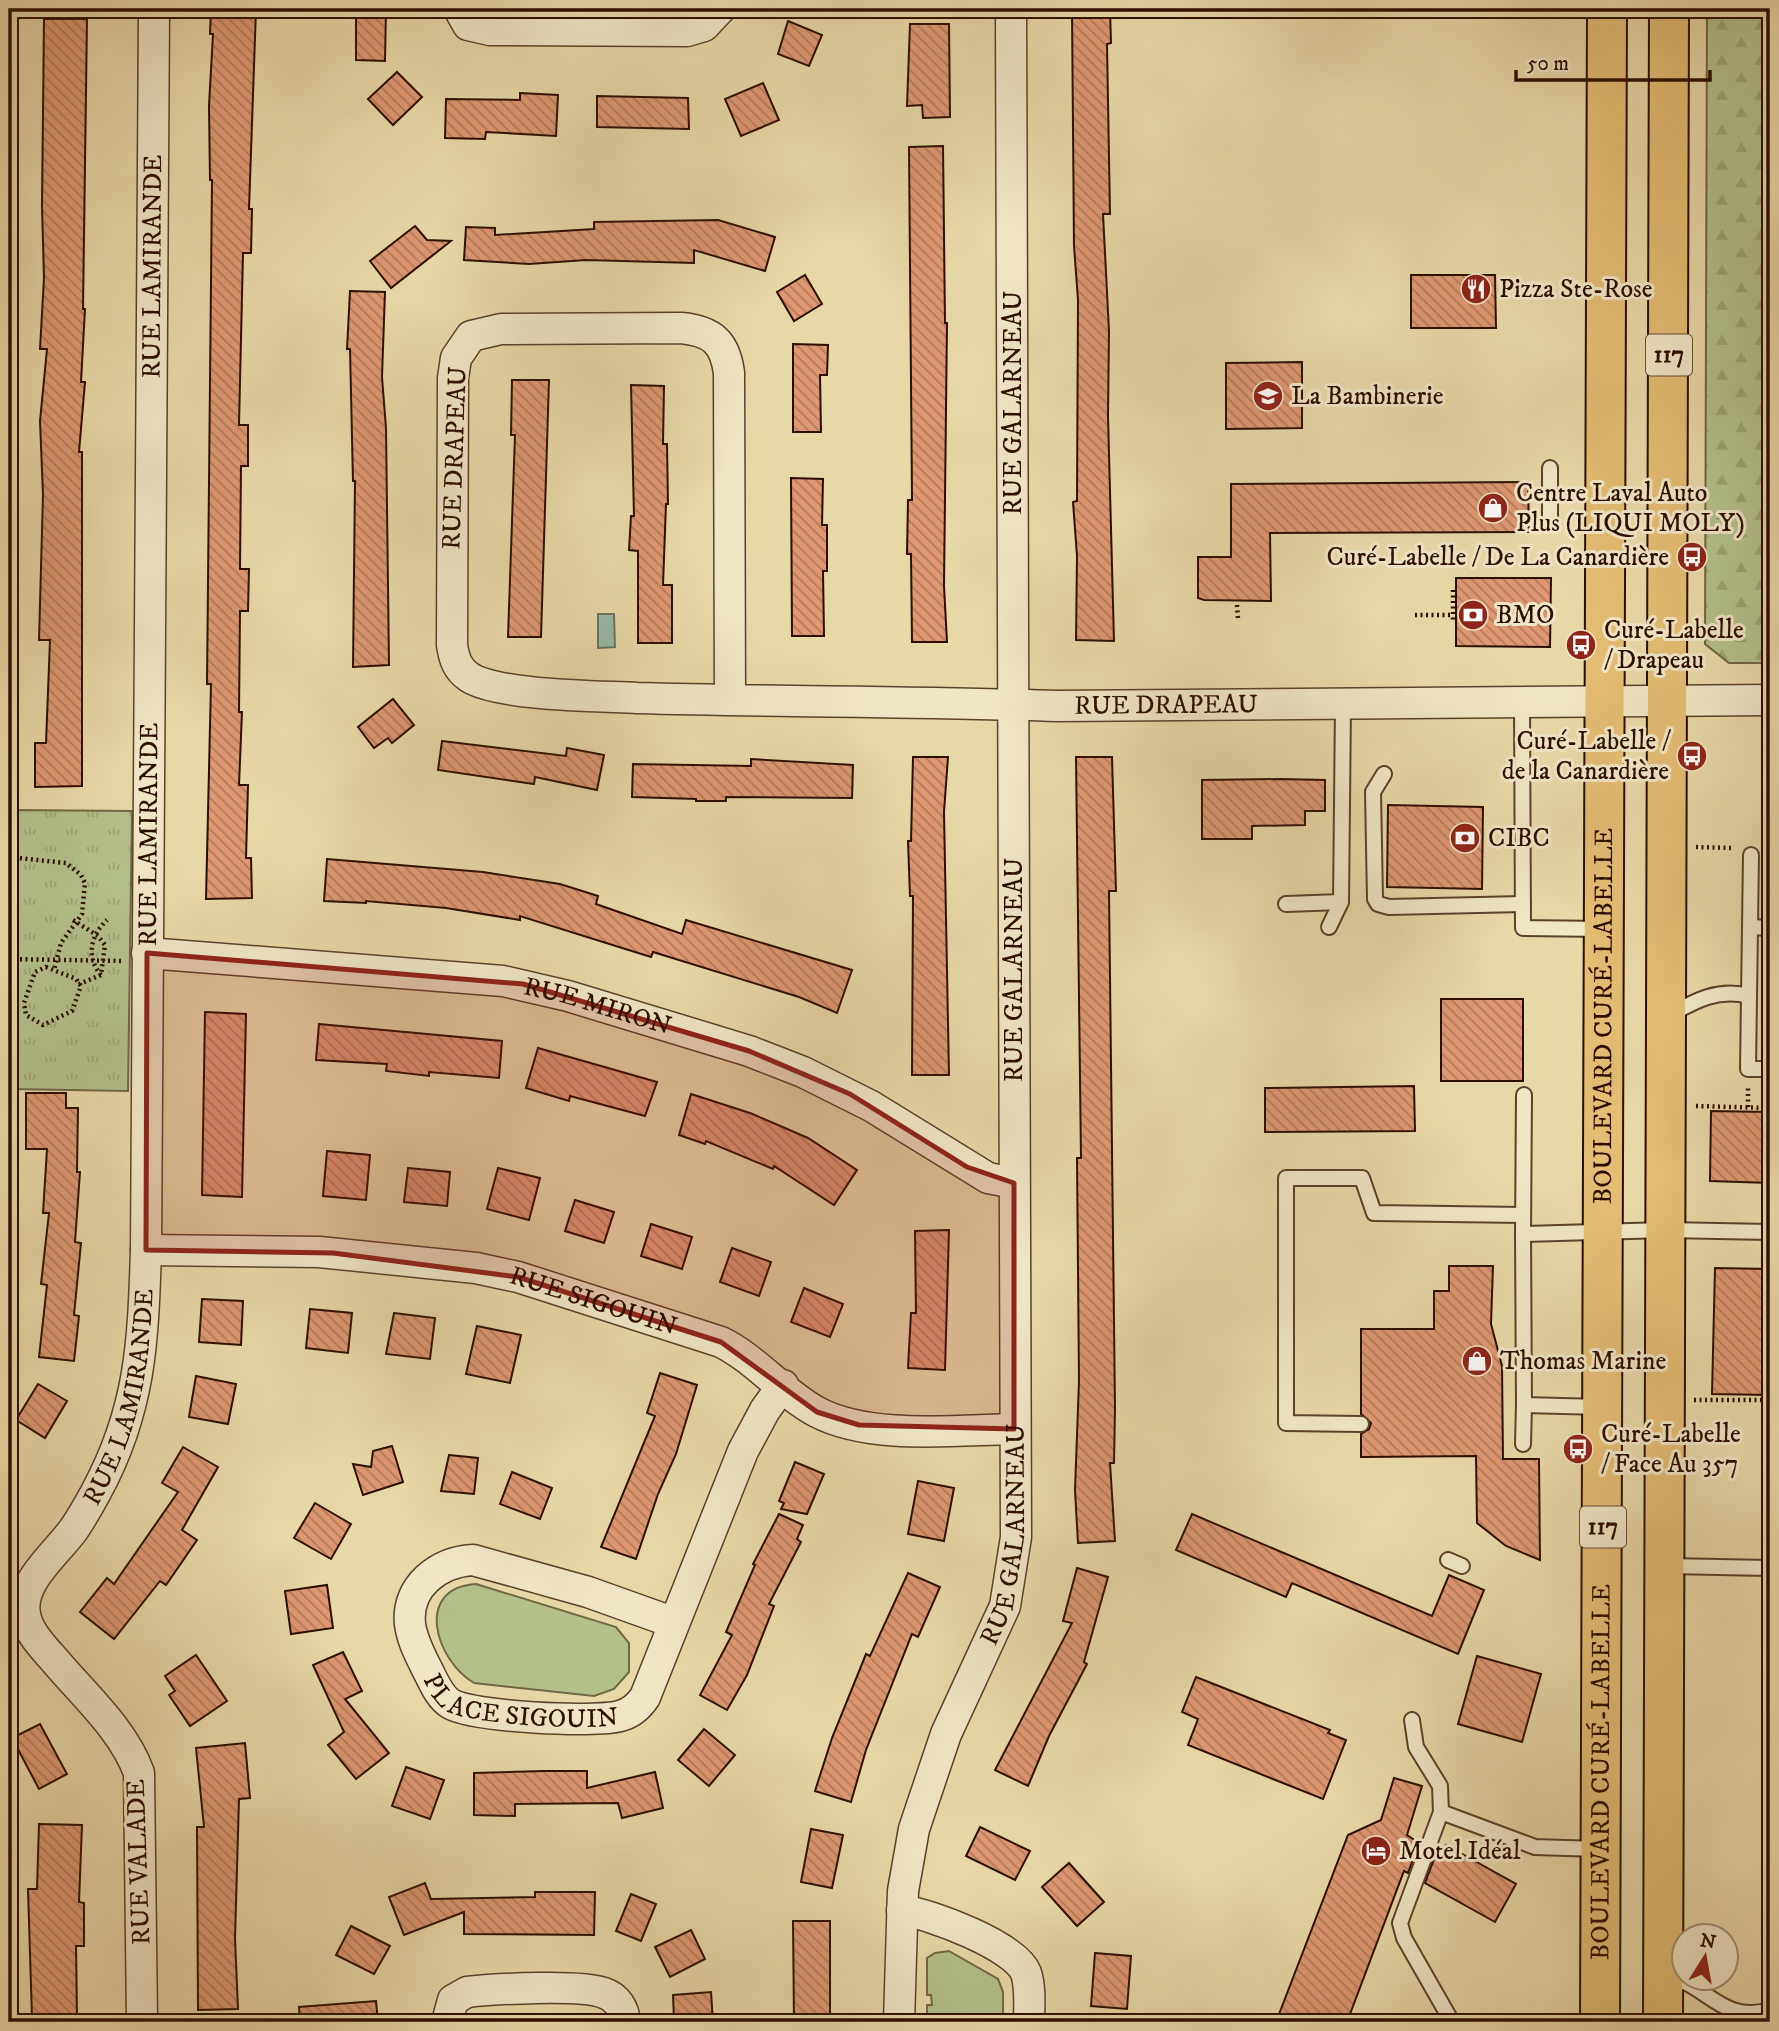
<svg xmlns="http://www.w3.org/2000/svg" width="1779" height="2031" font-family="'IM FELL DW Pica',serif">
	<style>
		.grass { fill: #b3c089; stroke: #706744; stroke-width: 2 }
		.forest { fill: url(#forest-firs); stroke: #706744; stroke-width: 2 }
		.park { fill: url(#park-tufts); stroke: #706744; stroke-width: 2 }
		.water { fill: #97baa9; stroke: #6c7565; stroke-width: 2 }
		.building { fill: url(#building-back-hatch); stroke: #2c0e00; stroke-width: 2 }
		.lines { fill: none; stroke-linecap: round; stroke-linejoin: round }
		.service-casing { stroke: #5b412a; stroke-width: 18 }
		.minor-casing { stroke: #5b412a; stroke-width: 33 }
		.primary-casing { stroke: #2c0e00; stroke-width: 42 }
		.path { stroke: #2c0e00; stroke-width: 4.5; stroke-dasharray: 2 3.5; stroke-linecap: butt }
		.service { stroke: #efe6c5; stroke-width: 14 }
		.minor { stroke: #efe6c5; stroke-width: 30 }
		.primary { stroke: #e4bc73; stroke-width: 38 }
		.marked { fill: #8f2418; fill-opacity: 0.2; stroke: #8f2418; stroke-width: 5; stroke-linejoin: round }
		.labels { text-anchor: middle; dominant-baseline: central; stroke-width: 6; stroke-linejoin: round; paint-order: stroke }
		.shield { fill: #efe6c5; stroke: #664f3b; stroke-width: 2 }
		.shield-label { font-size: 24px; font-weight: bold; fill: #2c0e00 }
		.street-label { font-size: 26px; fill: #2c0e00; stroke: #efe6c5 }
		.poi-label { font-size: 26px; fill: #2c0e00; stroke: #efe6c5; text-anchor: start }
	</style>
	<defs>
		<pattern id="forest-firs" width="22" height="20" patternUnits="userSpaceOnUse" patternTransform="scale(1.75)"><rect width="22" height="20" fill="#b3c089"/><path d="M5 1l3.5 6h-7zM16 11l3.5 6h-7z" fill="#9aa474"/></pattern>
		<pattern id="park-tufts" width="24" height="20" patternUnits="userSpaceOnUse" patternTransform="scale(1.75)"><rect width="24" height="20" fill="#b3c089"/><path d="M3 7l-1-3M5 7V3M7 7l1-3M15 17l-1-3M17 17v-4M19 17l1-3" fill="none" stroke="#9aa474"/></pattern>
		<pattern id="building-back-hatch" width="6" height="6" patternUnits="userSpaceOnUse" patternTransform="scale(1.75)"><rect width="6" height="6" fill="#df9871"/><path d="M-1 5l2 2M0 0l6 6M5-1l2 2" fill="none" stroke="#b57a5a"/></pattern>
	</defs>
	<rect width="100%" height="100%" fill="#e7d9a6"/>
	<filter id="stains"><feTurbulence type="fractalNoise" baseFrequency=".00286" numOctaves="4"/><feColorMatrix values="0 0 0 0 .2 0 0 0 0 .09 0 0 0 0 .02 0 0 0 .5 -.17"/></filter>
	<radialGradient id="worn" r=".72"><stop offset=".6" stop-color="#630" stop-opacity="0"/><stop offset="1" stop-color="#630" stop-opacity=".3"/></radialGradient>
	<g class="grass">
		<path d="M476,1584l140,43 13,16v29l-15,17 -20,7 -120,-13c-38,-22 -61,-95 2,-99z"/>
		<path d="M949,1951l49,28 5,13v30h-76v-17h5l-1,-10h-4v-37l8,-5z"/>
		<path d="M492,2014l91,1 13,7h-121z"/>
	</g>
	<path class="forest" d="M1707,9h63v654h-41l-24,-19z"/>
	<path class="park" d="M9,810l123,1 -4,280 -119,-2z"/>
	<path class="water" d="M598,614h16l1,33 -17,1z"/>
	<g class="building">
		<path d="M211,9h45l-7,200h3l-1,44h-8l-4,172h9v41h-7l-1,103h9l-1,42h-8l-1,101h3l-3,73h9l-2,73h5l1,40 -46,1 5,-215h-4l5,-504h-2l-1,-74 4,-72h-3z"/>
		<path d="M356,9h30l-1,52 -29,-1z"/>
		<path d="M1072,9h38l1,34 -4,1 3,170h-7l6,117 -1,85 6,225 -38,-1 1,-84 -4,-54 4,-1 1,-201 -4,-54z"/>
		<path d="M44,19h43l-4,290h2l-4,73h4l-6,70h3v334l-47,1v-44h11l4,-103h-11l4,-145 -3,-74 7,-72h-7l4,-71 -2,-72z"/>
		<path d="M788,21l34,14 -13,31 -31,-12z"/>
		<path d="M910,24h39l1,93 -27,1 -1,-13 -15,1z"/>
		<path d="M397,72l25,25 -29,28 -25,-26z"/>
		<path d="M763,83l16,37 -38,16 -16,-37z"/>
		<path d="M520,93l38,2 -2,41 -70,-4 -1,7 -40,-1 1,-39 74,1z"/>
		<path d="M597,96l91,2 1,31 -92,-2z"/>
		<path d="M943,146l2,177h2l-3,263 3,56h-35l-1,-88h-4l1,-54h4l-3,-353z"/>
		<path d="M718,220l57,17 -10,34 -71,-21v13l-108,-3 -57,4 -65,-4 2,-33 29,1v7l99,-6v-7z"/>
		<path d="M415,226l12,14 24,1 -60,47 -21,-27z"/>
		<path d="M805,275l17,29 -28,17 -17,-29z"/>
		<path d="M1411,275h84l1,53h-85z"/>
		<path d="M350,291l35,1 -3,85 4,51 3,237 -36,2 2,-186h-2l-3,-132h-3z"/>
		<path d="M793,344l35,1 -1,30h-7l1,57h-28z"/>
		<path d="M1302,362v66l-76,1v-66z"/>
		<path d="M512,380h37l-8,257h-33l7,-202h-4z"/>
		<path d="M631,385l33,1 -1,58h4l1,60h-2l-3,81h9v58h-34v-92l-9,-1 2,-34h3z"/>
		<path d="M791,478l32,1 -1,46h5v46h-4l1,65h-32z"/>
		<path d="M1528,482l1,50 -259,1 1,68 -67,-1 -6,-2v-41h33v-73z"/>
		<path d="M1456,578h95l-1,69 -94,-1z"/>
		<path d="M393,699l21,26 -22,18 -4,-5 -14,10 -16,-21z"/>
		<path d="M442,741l124,15 1,-8 37,7 -7,35 -62,-13 -1,7 -96,-14z"/>
		<path d="M913,757h35l-4,55 5,263h-37l1,-179h-3l-2,-55h3z"/>
		<path d="M1076,757h36l4,134h-7l6,517 -1,55h-4l5,78 -37,2 -3,-53 4,-109 -2,-223h4z"/>
		<path d="M751,759l102,6 -1,33 -126,-1v4h-30v-2l-64,-2 1,-33 118,2z"/>
		<path d="M1281,779l44,1v31h-20v14l-53,1v13h-50v-59z"/>
		<path d="M1388,805l95,2 -1,82 -95,-2z"/>
		<path d="M327,859l156,13 77,12 38,12 -2,8 86,30 4,-14 166,50 -15,43 -38,-16 -146,-45 -2,5 -131,-41v4l-74,-12 -80,-7v2l-42,-2z"/>
		<rect x="1441" y="999" width="82" height="82"/>
		<path d="M205,1012l41,2 -4,183 -40,-2z"/>
		<path d="M319,1024l183,17 -3,37 -70,-6v4l-43,-5 1,-7 -71,-4z"/>
		<path d="M538,1048l119,34 -12,34 -75,-20 -1,5 -43,-13z"/>
		<path d="M1414,1086l1,45 -150,1v-44z"/>
		<path d="M26,1093h40v15h12l-1,64h3l-5,70 6,1 -7,72 5,1 -5,45 -35,-4 8,-72 -6,-1 8,-71h-6l4,-64h-21z"/>
		<path d="M691,1094l59,19 58,25 49,32 -23,35 -60,-39 -1,3 -67,-28 -1,3 -26,-9z"/>
		<path d="M1711,1111l59,1v71l-60,-2z"/>
		<path d="M327,1151l43,4 -4,45 -43,-4z"/>
		<path d="M408,1168l42,4 -3,34 -43,-4z"/>
		<path d="M498,1168l42,10 -11,42 -42,-11z"/>
		<path d="M575,1200l39,12 -10,31 -39,-12z"/>
		<path d="M651,1224l41,13 -10,32 -41,-13z"/>
		<path d="M949,1230l-4,140 -37,-2 3,-55h5l-1,-82z"/>
		<path d="M732,1248l39,14 -12,34 -39,-14z"/>
		<path d="M1449,1266h44l-2,58 11,42 1,93h36l1,101 -34,-14 -29,-23 -1,-67 -115,1v-23l8,-5 2,-6 -10,-9v-85h73v-38h15z"/>
		<path d="M1715,1268l55,1v126l-58,-1z"/>
		<path d="M804,1288l39,16 -13,33 -39,-15z"/>
		<path d="M202,1299l41,2 -2,44 -42,-3z"/>
		<path d="M310,1309l42,4 -4,40 -42,-5z"/>
		<path d="M394,1313l41,5 -5,41 -44,-5z"/>
		<path d="M477,1326l44,9 -11,48 -44,-9z"/>
		<path d="M660,1373l37,12 -21,69 -18,40 -22,65 -35,-12 54,-131 -8,-3z"/>
		<path d="M196,1376l40,8 -8,40 -39,-7z"/>
		<path d="M38,1384l29,17 -22,37 -29,-18z"/>
		<path d="M392,1446l11,36 -40,13 -10,-31 18,3 2,-16z"/>
		<path d="M183,1447l35,20 -36,63 15,10 -31,45 -6,-4 -46,58 -34,-27 27,-34 7,6 64,-92 -16,-9z"/>
		<path d="M449,1455l29,3 -4,36 -33,-3z"/>
		<path d="M795,1462l29,12 -17,40 -26,-5 3,-6 -5,-2z"/>
		<path d="M512,1472l40,16 -12,31 -40,-15z"/>
		<path d="M918,1481l36,7 -10,53 -36,-7z"/>
		<path d="M315,1503l36,21 -20,35 -37,-21z"/>
		<path d="M779,1514l24,11 -6,14 4,3 -32,62 5,2 -27,69 -20,35 -27,-15 32,-60 -6,-3 29,-67 -2,-1z"/>
		<path d="M1192,1514l240,102 17,-41 35,15 -26,64 -166,-71 -6,14 -110,-47z"/>
		<path d="M1077,1568l31,9 -24,85 3,2 -38,72 -21,50 -33,-16 77,-147 -9,-2z"/>
		<path d="M908,1573l32,14 -22,50 -6,-3 -46,116 -15,52 -36,-11 17,-53 34,-84 4,2z"/>
		<path d="M327,1585l6,43 -42,6 -6,-43z"/>
		<path d="M343,1652l19,39 -17,8 44,54 -33,26 -28,-34 16,-13 -31,-67z"/>
		<path d="M196,1655l31,46 -37,25 -21,-31 6,-4 -10,-15z"/>
		<path d="M1477,1656l64,18 -19,68 -64,-18z"/>
		<path d="M1196,1677l134,53 -2,3 18,7 -23,59 -135,-54 10,-26 -16,-7z"/>
		<path d="M40,1724l27,50 -28,15 -27,-51z"/>
		<path d="M704,1729l31,26 -26,31 -31,-26z"/>
		<path d="M245,1743l5,55 -11,1 -4,139 3,71 -40,1 -1,-183h7l-8,-79z"/>
		<path d="M406,1767l38,13 -14,39 -38,-13z"/>
		<path d="M544,1771h43v17l68,-16 8,36 -41,10 -4,-15 -103,1v12l-41,-1v-42z"/>
		<path d="M1394,1778l28,8 -15,49 12,8 -11,30 -4,-2 -57,151h-71l72,-187 33,-15z"/>
		<path d="M39,1824l43,1 -3,77 5,1v43h-8l1,71 -45,1 -4,-129h9z"/>
		<path d="M980,1827l50,24 -15,29 -49,-24z"/>
		<path d="M811,1829l32,6 -11,53 -31,-6z"/>
		<path d="M1446,1845l70,39 -21,38 -70,-39 11,-29 4,2z"/>
		<path d="M1069,1863l35,39 -27,24 -35,-39z"/>
		<path d="M425,1883l6,16 104,-2v-5h60l-1,43 -130,-1v-22l-60,23 -15,-38z"/>
		<path d="M631,1894l25,10 -15,37 -25,-10z"/>
		<path d="M793,1921h37v101h-36z"/>
		<path d="M351,1926l39,20 -16,28 -38,-19z"/>
		<path d="M691,1930l14,29 -35,18 -15,-30z"/>
		<path d="M1095,1953l36,3 -4,53 -36,-3z"/>
		<path d="M711,1992l2,30h-39l-1,-27z"/>
		<path d="M376,2001l2,21h-78l-1,-15z"/>
	</g>
	<g class="lines">
		<g class="service-casing">
			<g id="service">
				<path d="M1550,468v52"/>
				<path d="M1522,703l1,225 79,1"/>
				<path d="M1384,774l-11,18 2,107 3,5 11,3 134,-3"/>
				<path d="M1751,855l-3,214h22"/>
				<path d="M1286,904l55,-2 2,-197"/>
				<path d="M1329,927l12,-25"/>
				<path d="M1750,927l20,1"/>
				<path d="M1670,1015c26,-15 49,-27 79,-19"/>
				<path d="M1524,1095l-1,139 143,-4 104,2"/>
				<path d="M1523,1234l1,171 77,2"/>
				<path d="M1361,1424l-75,-1v-245h76l12,35 149,2"/>
				<path d="M1523,1444l1,-39"/>
				<path d="M1448,1560l14,6"/>
				<path d="M1667,1566l103,2"/>
				<path d="M1412,1720l4,27 24,39 1,26"/>
				<path d="M1666,1977c39,4 55,48 104,33"/>
				<path d="M1452,2022l-48,-84 -4,-15 41,-111 94,35 63,2"/>
			</g>
		</g>
		<g class="minor-casing">
			<g id="minor">
				<path d="M459,9l9,16 22,5 197,1 17,-5 16,-17"/>
				<path id="s1" d="M730,700l-1,-327c-4,-31 -17,-42 -48,-45l-180,1 -30,7 -15,22 -3,20 -1,267c2,13 5,24 17,32 29,19 131,19 168,21 141,4 281,3 421,8l712,-6"/>
				<path id="s2" d="M147,953l356,28 65,15 181,55 54,21 68,34 117,72 26,5"/>
				<path id="s3" d="M146,1250l173,2 157,16 42,9 203,65c36,18 61,51 96,70 53,28 138,18 197,17"/>
				<path id="s4" d="M672,1622l-84,-30 -115,-32c-34,2 -67,26 -63,64 2,16 10,31 17,45 6,11 12,28 24,35 23,13 143,19 169,12 12,-3 19,-10 25,-19l98,-246 22,-41 18,-25"/>
				<path d="M902,1910c28,4 114,36 124,63 5,15 3,34 3,49"/>
				<path id="s5" d="M142,2022l-3,-249c-15,-42 -53,-76 -82,-110 -12,-14 -29,-30 -32,-49 -6,-32 32,-61 49,-85 8,-12 15,-24 22,-37 45,-83 47,-150 50,-242l8,-1241"/>
				<path d="M447,2022l6,-22 14,-8c28,-3 114,-8 137,1 13,4 20,16 21,29"/>
				<path id="s6" d="M899,2022l4,-131 11,-62 32,-95 59,-128 11,-69 -5,-1528"/>
			</g>
		</g>
		<g class="primary-casing">
			<g id="primary">
				<path id="s7" d="M1600,2022l7,-2013"/>
				<path d="M1663,2022l6,-2013"/>
			</g>
		</g>
		<g class="path">
			<path d="M1453,590v32"/>
			<path d="M1237,605l1,14"/>
			<path d="M1415,615h38"/>
			<path d="M1696,847l36,1"/>
			<path d="M9,857l57,6 15,12 4,8 -3,31 -21,29 -7,27"/>
			<path d="M73,920l25,16 7,9 -4,30 -24,10"/>
			<path d="M9,959l114,2"/>
			<path d="M46,967l30,12 5,7 -9,25 -29,14 -17,-10 -2,-12 11,-31z"/>
			<path d="M101,975c-15,-18 -11,-39 6,-55"/>
			<path d="M1696,1106l74,2"/>
			<path d="M1748,1107v-20"/>
			<path d="M1694,1400h76"/>
		</g>
		<use href="#service" class="service"/>
		<use href="#minor" class="minor"/>
		<use href="#primary" class="primary"/>
	</g>
	<path class="marked" d="M147,953l376,31 226,67 101,43 117,73 47,16v246l-155,-4 -42,-13 -96,-70 -203,-65 -185,-24 -187,-3z"/>
	<defs>
		<g id="restaurant-disc" transform="scale(1.575)"><circle r="9.5" fill="#8f2418" stroke="#efe6c5"/><path d="M-5-6h1v4h1v-4h1v4h1v-4h1v5L-1.5 .5V6h-2V.5L-5-1ZM5-6V6H3V1.5H1.5Q1.5-4 5-6Z" fill="#fff"/></g>
		<g id="school-disc" transform="scale(1.575)"><circle r="9.5" fill="#8f2418" stroke="#efe6c5"/><path d="M0-5L7-2L0 1L-7-2ZM-4 1L0 2.5L4 1V4Q0 6-4 4Z" fill="#fff"/></g>
		<g id="shop-disc" transform="scale(1.575)"><circle r="9.5" fill="#8f2418" stroke="#efe6c5"/><path d="M-5-2.5h2.3a2.7 3.5 0 0 1 5.4 0H5L5.5 6h-11ZM-1.5-2.5h3a1.5 2.3 0 0 0-3 0Z" fill="#fff"/></g>
		<g id="bus-disc" transform="scale(1.575)"><circle r="9.5" fill="#8f2418" stroke="#efe6c5"/><path d="M-5-6H5V4H4V6H2V4H-2V6H-4V4H-5ZM-3.5-4V0h7V-4ZM-3.5 1.2v1.5H-2V1.2ZM2 1.2v1.5H3.5V1.2Z" fill="#fff"/></g>
		<g id="bank-disc" transform="scale(1.575)"><circle r="9.5" fill="#8f2418" stroke="#efe6c5"/><path d="M-6-4H6V4H-6ZM0-2.3a2.3 2.3 0 1 0 0 4.6a2.3 2.3 0 1 0 0-4.6Z" fill="#fff"/></g>
		<g id="hotel-disc" transform="scale(1.575)"><circle r="9.5" fill="#8f2418" stroke="#efe6c5"/><path d="M-6-4.5h1.5V1H6V5H4.5V3h-9V5H-6ZM-4 0a1.8 1.8 0 1 1 3.6 0ZM.5 0V-2.5h3Q6-2.5 6 0Z" fill="#fff"/></g>
	</defs>
	<g fill-rule="evenodd">
		<use href="#restaurant-disc" x="1476" y="289"/>
		<use href="#school-disc" x="1268" y="396"/>
		<use href="#shop-disc" x="1493" y="508"/>
		<use href="#bus-disc" x="1692" y="557"/>
		<use href="#bank-disc" x="1473" y="615"/>
		<use href="#bus-disc" x="1581" y="645"/>
		<use href="#bus-disc" x="1692" y="756"/>
		<use href="#bank-disc" x="1465" y="838"/>
		<use href="#shop-disc" x="1477" y="1361"/>
		<use href="#bus-disc" x="1578" y="1449"/>
		<use href="#hotel-disc" x="1376" y="1851"/>
	</g>
	<g class="labels">
		<g class="shield">
			<rect x="1646" y="334.5" width="46" height="41" rx="5"/>
			<rect x="1580" y="1506.5" width="46" height="41" rx="5"/>
		</g>
		<g class="shield-label">
			<text x="1669" y="355">117</text>
			<text x="1603" y="1527">117</text>
		</g>
		<g class="street-label">
			<text stroke="none"><textPath href="#s5" startOffset="1824">RUE LAMIRANDE</textPath></text>
			<text transform="translate(1013 403) rotate(-90)">RUE GALARNEAU</text>
			<text transform="translate(455 458) rotate(-88)">RUE DRAPEAU</text>
			<text stroke="none"><textPath href="#s1" startOffset="1662">RUE DRAPEAU</textPath></text>
			<text stroke="none"><textPath href="#s5" startOffset="1256">RUE LAMIRANDE</textPath></text>
			<text transform="translate(1014 970) rotate(-90)">RUE GALARNEAU</text>
			<text stroke="none"><textPath href="#s2" startOffset="455">RUE MIRON</textPath></text>
			<text stroke="none"><textPath href="#s7" startOffset="1006">BOULEVARD CURÉ-LABELLE</textPath></text>
			<text stroke="none"><textPath href="#s3" startOffset="453">RUE SIGOUIN</textPath></text>
			<text stroke="none"><textPath href="#s5" startOffset="690">RUE LAMIRANDE</textPath></text>
			<text stroke="none"><textPath href="#s6" startOffset="506">RUE GALARNEAU</textPath></text>
			<text stroke="none"><textPath href="#s4" startOffset="467">PLACE SIGOUIN</textPath></text>
			<text stroke="none"><textPath href="#s7" startOffset="250">BOULEVARD CURÉ-LABELLE</textPath></text>
			<text transform="translate(139 1862) rotate(-92)">RUE VALADE</text>
		</g>
		<g class="poi-label">
			<text x="1499" y="289">Pizza Ste-Rose</text>
			<text x="1291" y="396">La Bambinerie</text>
			<text x="1516" y="493">Centre Laval Auto<tspan x="1516" dy="30">Plus (LIQUI MOLY)</tspan></text>
			<text x="1669" y="557" text-anchor="end">Curé-Labelle / De La Canardière</text>
			<text x="1496" y="615">BMO</text>
			<text x="1604" y="630">Curé-Labelle<tspan x="1604" dy="30">/ Drapeau</tspan></text>
			<text x="1669" y="741" text-anchor="end">Curé-Labelle /<tspan x="1669" dy="30">de la Canardière</tspan></text>
			<text x="1488" y="838">CIBC</text>
			<text x="1500" y="1361">Thomas Marine</text>
			<text x="1601" y="1434">Curé-Labelle<tspan x="1601" dy="30">/ Face Au 357</tspan></text>
			<text x="1399" y="1851">Motel Idéal</text>
		</g>
	</g>
	<rect width="1779" height="2031" fill="none" stroke="#e7d9a6" stroke-width="35"/>
	<rect x="10" y="10" width="1758" height="2010" fill="none" stroke="#2c0e00" stroke-width="3.5"/>
	<rect x="18" y="18" width="1744" height="1996" fill="none" stroke="#2c0e00" stroke-width="2"/>
	<g transform="translate(1705 1957) rotate(11)"><circle r="33" fill="#efe6c5" stroke="#a19076" stroke-width="2"/>
	<path d="M0-5L12 26L0 18L-12 26Z" fill="#8f2418"/>
	<text y="-10" font-size="19" font-weight="bold" text-anchor="middle" fill="#2c0e00">N</text>
	</g>
	<path d="M1516 70v10h194v-10" fill="none" stroke="#2c0e00" stroke-width="3.5"/>
	<text x="1527" y="70" font-size="21" fill="#2c0e00" stroke="#efe6c5" stroke-width="5" paint-order="stroke">50 m</text>
	<rect width="100%" height="100%" filter="url(#stains)"/>
	<rect width="100%" height="100%" fill="url(#worn)"/>
</svg>
